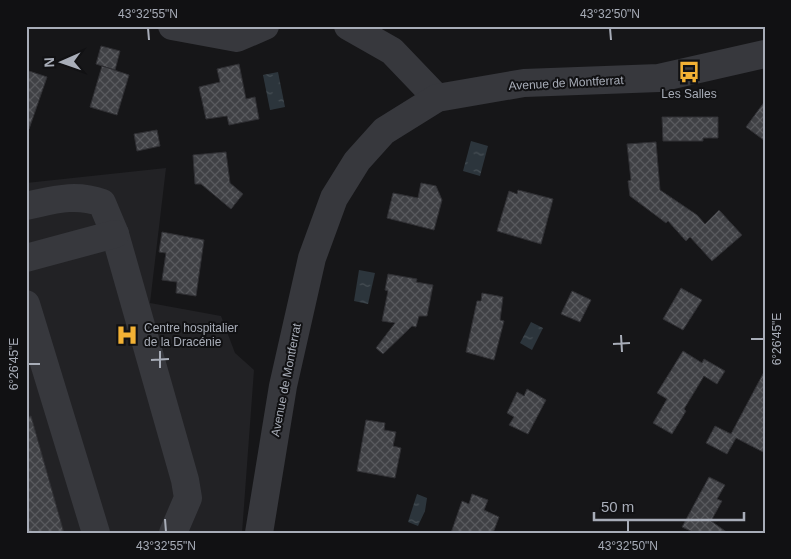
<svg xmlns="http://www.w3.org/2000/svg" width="791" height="559" font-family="Helvetica,sans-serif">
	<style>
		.built { fill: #222225 }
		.water { fill: url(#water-ripples) }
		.building { fill: url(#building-cross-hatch); stroke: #303034 }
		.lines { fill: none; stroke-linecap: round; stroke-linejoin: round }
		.minor { stroke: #37383d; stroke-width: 28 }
		.ticks { fill: none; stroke: #a8adb8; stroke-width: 2 }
		.labels { text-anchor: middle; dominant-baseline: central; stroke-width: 4; stroke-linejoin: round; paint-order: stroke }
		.street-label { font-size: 12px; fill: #a8adb8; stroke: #111113 }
		.poi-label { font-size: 12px; fill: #a8adb8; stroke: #111113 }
		.neatline { fill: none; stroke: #a8adb8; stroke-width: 2 }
		.ticks-label { font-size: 12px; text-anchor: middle; fill: #a8adb8 }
	</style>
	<defs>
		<pattern id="water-ripples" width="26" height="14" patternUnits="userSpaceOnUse" patternTransform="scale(1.25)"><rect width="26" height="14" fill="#2c353c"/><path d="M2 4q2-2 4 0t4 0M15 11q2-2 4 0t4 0" fill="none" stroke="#485056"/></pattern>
		<pattern id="building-cross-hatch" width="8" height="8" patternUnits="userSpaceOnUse" patternTransform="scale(1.25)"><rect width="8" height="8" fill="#404145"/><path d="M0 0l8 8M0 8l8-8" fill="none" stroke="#595a5e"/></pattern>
	</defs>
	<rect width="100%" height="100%" fill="#161618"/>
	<path class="built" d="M166,168l-16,135 71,13 14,37 19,17 -12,163h-216v-350z"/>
	<g class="water">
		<path d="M278,72l7,35 -15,3 -7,-35z"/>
		<path d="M471,141l17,5 -8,30 -17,-5z"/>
		<path d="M359,270l16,3 -7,31 -14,-3z"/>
		<path d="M531,322l12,6 -11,22 -12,-7z"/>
		<path d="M417,494l10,4 -2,13 -7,15 -10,-4z"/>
	</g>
	<g class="building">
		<path d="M101,46l19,5 -5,19 -19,-6z"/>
		<path d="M239,64l7,35 9,-2 4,22 -30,6 -2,-9 -21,3 -7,-32 21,-5 -3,-13z"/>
		<path d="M102,66l27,9 -12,40 -27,-8z"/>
		<path d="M26,70l21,7 -18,52h-3z"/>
		<path d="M765,101v40l-19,-14z"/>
		<path d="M662,117h56v21h-15v3h-40z"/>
		<path d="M157,130l3,16 -23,5 -3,-17z"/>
		<path d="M656,142l4,48 37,25 8,9 14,-14 23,25 -30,26 -22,-24 -4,4 -18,-20 -2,2 -36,-27 -2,-15 3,-1 -4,-36z"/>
		<path d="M226,152l4,31 13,11 -12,15 -30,-25h-6l-2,-29z"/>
		<path d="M421,183l15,3 6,14 -8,30 -47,-12 6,-25 25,5z"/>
		<path d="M518,190l35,9 -12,45 -44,-13 12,-40 8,3z"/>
		<path d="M162,232l42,8 -8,56 -20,-3 1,-11 -15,-2 4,-27 -7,-1z"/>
		<path d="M388,274l29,5 -1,3 17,3 -6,31h-8l-3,11 -4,-1 -29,28 -7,-6 19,-25 -13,-2 6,-30 -3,-1z"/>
		<path d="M681,288l21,12 -19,30 -20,-11z"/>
		<path d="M572,291l19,9 -11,22 -19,-8z"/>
		<path d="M482,293l21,4 -3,23 4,1 -10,39 -28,-8 11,-51h4z"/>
		<path d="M683,351l19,12 2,-4 21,12 -8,13 -13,-8 -20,33 2,2 -14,23 -19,-11 14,-24 -10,-6z"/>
		<path d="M765,370v83l-29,-15 -9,16 -21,-11 9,-17 16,8z"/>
		<path d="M527,389l19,11 -18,34 -19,-9 5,-8 -7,-4 10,-21 7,4z"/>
		<path d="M31,416l33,117h-38v-116z"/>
		<path d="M366,420l19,3 -1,7 12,2 -3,14 8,2 -6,30 -38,-7z"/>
		<path d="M709,477l16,8 -8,14 5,2 -11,20 17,12h-33l-13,-6z"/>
		<path d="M472,494l16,6 -4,10 15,7 -6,16h-42l11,-32 7,3z"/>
	</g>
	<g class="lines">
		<g class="minor">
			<path d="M172,26l65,12 28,-12"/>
			<path d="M348,26l44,25 45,47"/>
			<path d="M26,206c28,-6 49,-13 76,-3l13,31 70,246 3,18 -15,35"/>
			<path d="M26,258l89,-24"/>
			<path d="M26,304l70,229"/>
			<path d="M259,533l24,-147 29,-128 22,-60 23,-37 27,-30 53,-33 87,-15 135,-5 106,-24"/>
		</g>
	</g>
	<path class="ticks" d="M148,28l1,12M610,28l1,12M621,335l1,17M751,339h13M613,344l17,-1M160,351v17M151,360l18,-1M28,364h12M165,519l1,13M628,519v13"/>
	<defs>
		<g id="bus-bare" transform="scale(1.725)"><path d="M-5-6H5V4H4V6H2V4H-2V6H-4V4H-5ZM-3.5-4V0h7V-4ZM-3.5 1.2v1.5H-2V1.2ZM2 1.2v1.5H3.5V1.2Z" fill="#f2b134" stroke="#111113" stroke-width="2.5" paint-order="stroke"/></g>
		<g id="hospital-bare" transform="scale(1.725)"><path d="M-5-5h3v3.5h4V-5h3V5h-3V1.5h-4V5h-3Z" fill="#f2b134" stroke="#111113" stroke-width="2.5" paint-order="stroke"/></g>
	</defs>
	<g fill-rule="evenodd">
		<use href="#bus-bare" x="689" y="72"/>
		<use href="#hospital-bare" x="127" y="335"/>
	</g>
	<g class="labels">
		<g class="street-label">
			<text transform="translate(566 83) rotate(-3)">Avenue de Montferrat</text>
			<text transform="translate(286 380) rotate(-79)">Avenue de Montferrat</text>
		</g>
		<g class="poi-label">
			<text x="689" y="94">Les Salles</text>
			<text x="144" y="328" text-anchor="start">Centre hospitalier<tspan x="144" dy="14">de la Dracénie</tspan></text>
		</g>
	</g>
	<rect width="791" height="559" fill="none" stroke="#111113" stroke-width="55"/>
	<g transform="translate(62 62) rotate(268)" stroke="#111113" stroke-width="4" paint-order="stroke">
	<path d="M0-4L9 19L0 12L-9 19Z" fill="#a8adb8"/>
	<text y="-8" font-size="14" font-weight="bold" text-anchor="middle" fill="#a8adb8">N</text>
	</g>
	<path d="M594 512v8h150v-8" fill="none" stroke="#a8adb8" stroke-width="2.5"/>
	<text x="601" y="512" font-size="15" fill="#a8adb8" stroke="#111113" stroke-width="4" paint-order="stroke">50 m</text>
	<rect x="28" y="28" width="736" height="504" class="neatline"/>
	<g class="ticks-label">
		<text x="148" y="18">43°32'55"N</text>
		<text x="610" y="18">43°32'50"N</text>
		<text transform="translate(777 339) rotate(-90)" y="4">6°26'45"E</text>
		<text transform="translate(14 364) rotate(-90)" y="4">6°26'45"E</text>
		<text x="166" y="550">43°32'55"N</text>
		<text x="628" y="550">43°32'50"N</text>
	</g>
</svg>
